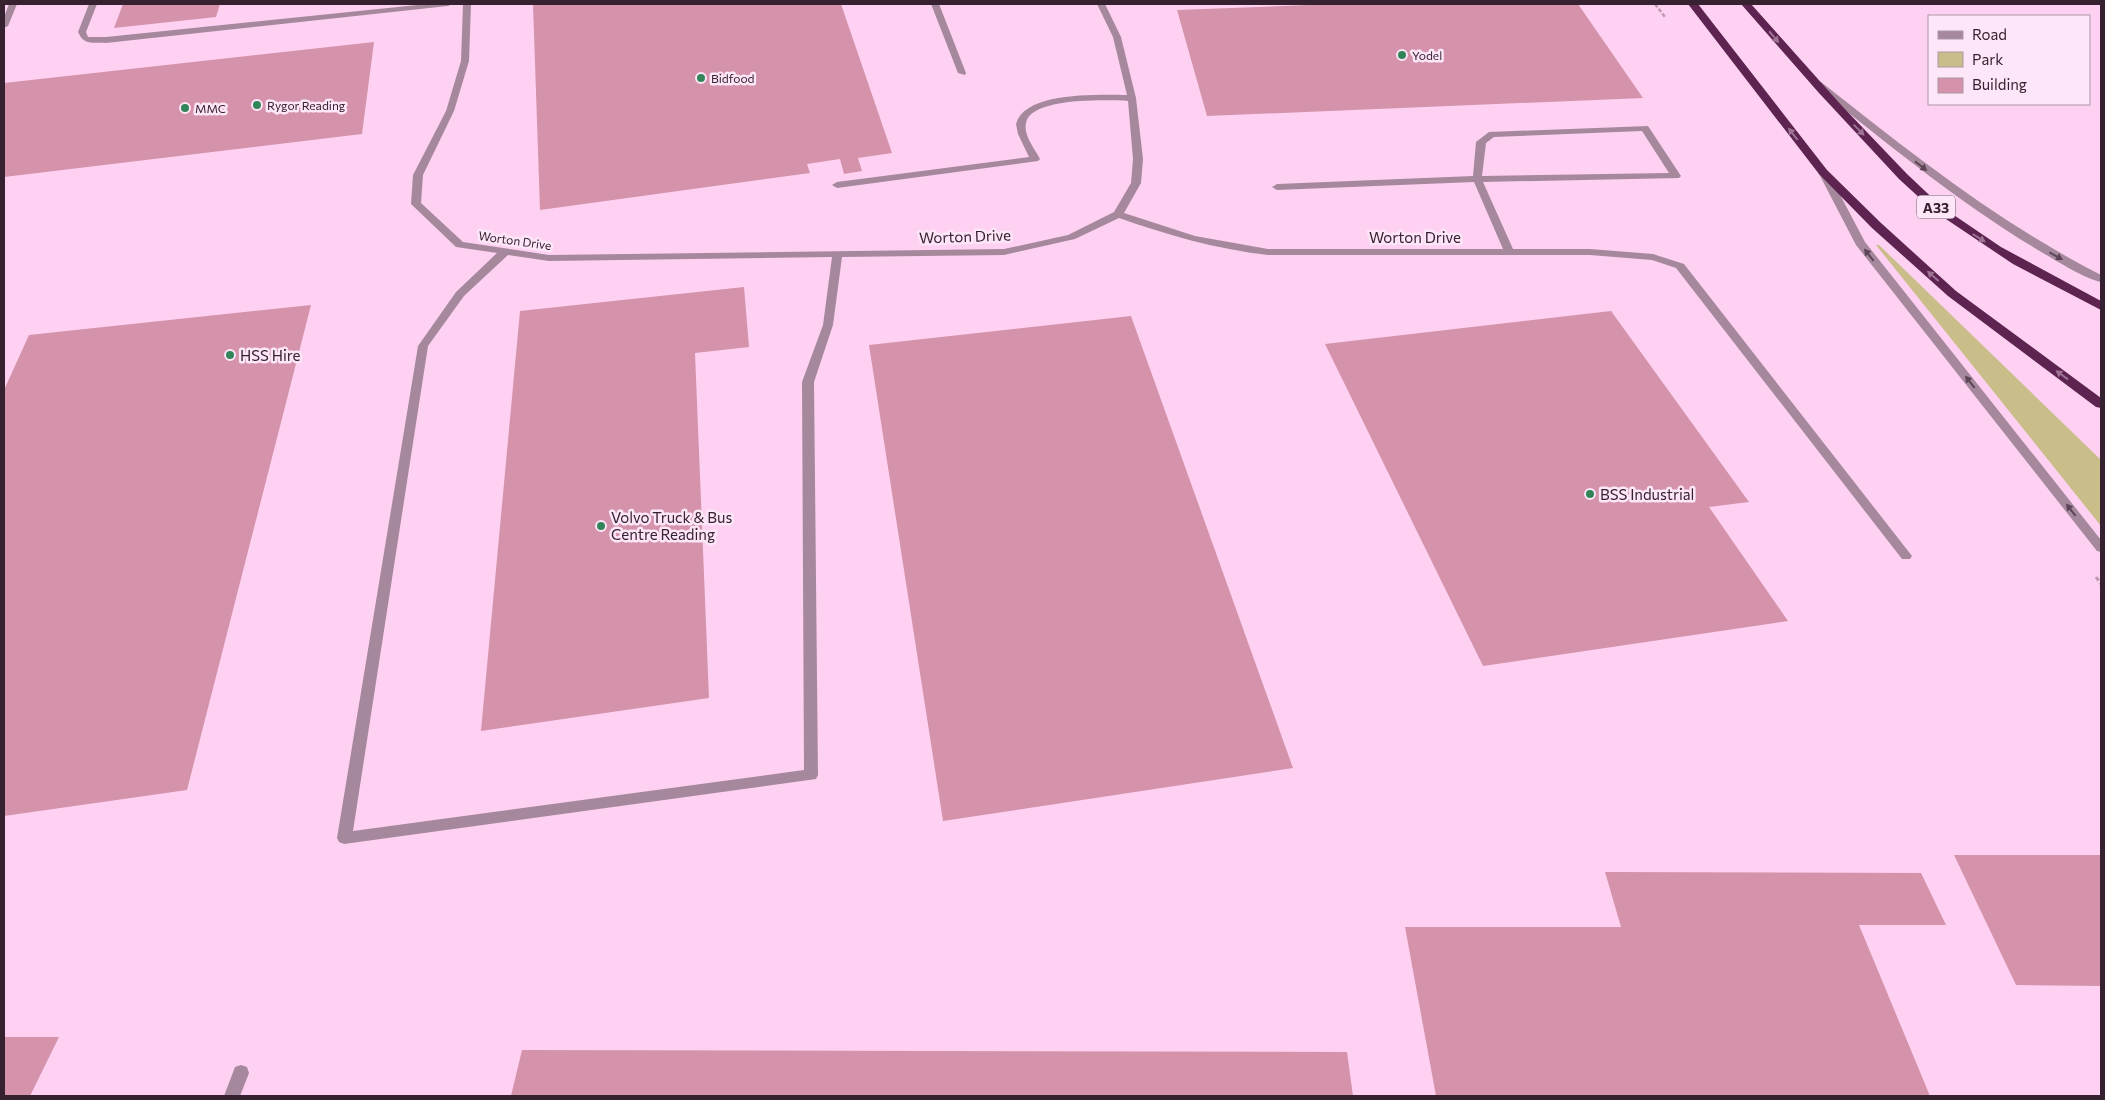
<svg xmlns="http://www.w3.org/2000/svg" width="2105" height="1100" font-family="Commissioner,sans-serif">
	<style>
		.green { fill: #c9bd89 }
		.building { fill: #d493aa }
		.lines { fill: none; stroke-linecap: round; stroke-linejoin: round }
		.path-far1 { stroke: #bf9ab5; stroke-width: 2.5; stroke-dasharray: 4 2; stroke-linecap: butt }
		.path { stroke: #bf9ab5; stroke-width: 3; stroke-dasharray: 4.5 2.5; stroke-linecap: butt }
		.minor { fill: #a6889d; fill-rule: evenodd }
		.highway { fill: #5d2451; fill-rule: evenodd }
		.oneway { fill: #9d7293 }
		.oneway2 { fill: #5d4557 }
		.poi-dot { fill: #328558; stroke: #fde6f7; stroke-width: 2 }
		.labels { text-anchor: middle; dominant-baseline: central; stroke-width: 5; stroke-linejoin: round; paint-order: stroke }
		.far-poi-label { font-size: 12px; fill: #362131; stroke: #fde6f7; text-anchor: start }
		.far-street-label { font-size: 12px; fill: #362131; stroke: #fde6f7 }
		.shield { fill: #fde6f7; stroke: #725c6c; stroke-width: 1 }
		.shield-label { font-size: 14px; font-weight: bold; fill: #362131 }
		.street-label { font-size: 15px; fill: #362131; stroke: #fde6f7 }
		.poi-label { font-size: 15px; fill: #362131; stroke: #fde6f7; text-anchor: start }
	</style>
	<rect width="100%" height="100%" fill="#fed1f2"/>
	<path class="green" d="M1876,245h3l222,215v66z"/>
	<g class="building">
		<path d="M123,4h97l-4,13 -102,11z"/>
		<path d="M533,4h308l51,149 -34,5 4,13 -18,3 -4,-15 -33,5 3,9 -270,37z"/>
		<path d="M1335,4h243l65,94 -436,18 -30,-106z"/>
		<path d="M374,42l-12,92 -358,43v-94z"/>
		<path d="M744,287l5,60 -54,6 14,345 -228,33 39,-420z"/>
		<path d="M311,305l-124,485 -183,26v-426l25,-55z"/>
		<path d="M1611,311l138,191 -40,5 79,114 -305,45 -158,-322z"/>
		<path d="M1131,316l162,452 -350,53 -74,-476z"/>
		<path d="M1954,855h147v131l-85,-1z"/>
		<path d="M1605,872l316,1 25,52h-87l71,171h-494l-31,-169h216z"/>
		<path d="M4,1037h55l-29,59h-26z"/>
		<path d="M522,1050l825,2 6,44h-842z"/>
	</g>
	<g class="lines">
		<path class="path-far1" d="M1655,4l10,13"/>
		<path class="path" d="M2096,577l5,7"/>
		<g class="minor">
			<path d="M9,4h8l-9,22 -4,2v-11z"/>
			<path d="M89,4h8l-11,28 2,5h18l321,-33h25l-4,2 -342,37c-13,-1 -22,3 -28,-11z"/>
			<path d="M463,4h8l-2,57 -15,50 -31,64 -2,28 42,39 86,13 455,-6 64,-14 46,-23 17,-29 2,-24 -5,-58c-20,-1 -97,-4 -102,22 -3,12 9,26 14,36l-2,2 -201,27 -5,-3 5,-3 192,-25 -11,-23 -2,-10c9,-33 84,-29 111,-29l-14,-58 -16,-33h8l16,33 15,61 7,61 -2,24 -17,30 71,23 73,13h235l-29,-67 -197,8 -5,-3 5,-3 196,-8 3,-34 13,-10 159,-6 33,50 -2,2 -196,4 30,67h77l63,5 31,10 228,292 -2,3h-8l-226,-291 -24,-8 -62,-5h-322c-52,-6 -101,-20 -149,-37l-44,21 -71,16 -162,2 -9,68 -19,57 4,393 -2,4 -472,65 -5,-2 -2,-4 81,-492 38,-54 41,-39 -41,-6 -45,-43 2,-29 33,-64 15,-50zM1642,131l27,42 -187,3 4,-33 8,-6zM508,255l41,6 283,-4 -9,68 -21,57 2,388 -451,61 75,-485 36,-50z"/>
			<path d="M931,4h8l27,69 -1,2 -7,-2z"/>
			<path d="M1815,82h6c90,71 178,141 280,193v7c-18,-4 -42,-20 -58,-29 -81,-48 -154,-108 -228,-167z"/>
			<path d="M1823,169l5,3 37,70 236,298v12l-4,-1 -241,-306 -38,-73z"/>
			<path d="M241,1065l6,2 2,6 -9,23h-16l11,-29z"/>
		</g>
		<g class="highway">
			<path d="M1688,4h10l129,166 54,53 75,68 145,107v10l-5,-1 -148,-111 -76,-68 -53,-54z"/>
			<path d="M1741,4h10l91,102 65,68 35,33 59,40 100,54v9l-88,-46 -79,-53 -35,-32 -80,-86z"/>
		</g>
	</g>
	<defs><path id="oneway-solid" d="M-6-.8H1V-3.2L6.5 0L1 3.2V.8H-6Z" transform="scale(1.25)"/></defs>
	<g class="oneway">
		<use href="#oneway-solid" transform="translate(1774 37) rotate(50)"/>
		<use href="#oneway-solid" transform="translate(1859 130) rotate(46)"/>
		<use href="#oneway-solid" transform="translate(1793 134) rotate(-128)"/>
		<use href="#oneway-solid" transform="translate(1979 238) rotate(32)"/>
		<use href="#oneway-solid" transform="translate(1933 276) rotate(-139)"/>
		<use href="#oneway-solid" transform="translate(2062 375) rotate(-144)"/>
	</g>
	<g class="oneway2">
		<use href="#oneway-solid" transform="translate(1921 166) rotate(38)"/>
		<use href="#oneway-solid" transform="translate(1869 255) rotate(-128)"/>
		<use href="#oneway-solid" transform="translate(2056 256) rotate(29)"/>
		<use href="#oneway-solid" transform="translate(1970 382) rotate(-128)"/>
		<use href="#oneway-solid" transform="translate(2071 510) rotate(-128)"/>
	</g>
	<g class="poi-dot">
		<circle cx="1402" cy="55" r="5"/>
		<circle cx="701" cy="78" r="5"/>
		<circle cx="257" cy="105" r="5"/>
		<circle cx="185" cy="108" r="5"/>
		<circle cx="230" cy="355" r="5"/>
		<circle cx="1590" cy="494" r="5"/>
		<circle cx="601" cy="526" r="5"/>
	</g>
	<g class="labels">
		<g class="far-poi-label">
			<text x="1412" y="55">Yodel</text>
			<text x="711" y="78">Bidfood</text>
			<text x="267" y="105">Rygor Reading</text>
			<text x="195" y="108">MMC</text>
		</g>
		<g class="far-street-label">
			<text transform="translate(515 240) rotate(8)">Worton Drive</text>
		</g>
		<rect class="shield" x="1917" y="195.5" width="38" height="23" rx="4"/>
		<g class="shield-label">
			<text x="1936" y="207">A33</text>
		</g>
		<g class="street-label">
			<text transform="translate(965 236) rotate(-2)">Worton Drive</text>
			<text x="1415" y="237">Worton Drive</text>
		</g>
		<g class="poi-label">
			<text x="240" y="355">HSS Hire</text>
			<text x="1600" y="494">BSS Industrial</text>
			<text x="611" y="517">Volvo Truck &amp; Bus<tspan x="611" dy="17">Centre Reading</tspan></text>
		</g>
	</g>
	<rect width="2105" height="1100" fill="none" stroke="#362131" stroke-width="10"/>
	<rect x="1928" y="15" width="162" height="90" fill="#fde6f7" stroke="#ad97a8"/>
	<rect x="1938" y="31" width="25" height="8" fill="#a6889d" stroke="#ad97a8"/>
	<text x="1972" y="40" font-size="15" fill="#362131">Road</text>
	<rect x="1938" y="52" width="25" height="15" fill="#c9bd89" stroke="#ad97a8"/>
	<text x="1972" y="65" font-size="15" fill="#362131">Park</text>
	<rect x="1938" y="78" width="25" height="15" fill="#d493aa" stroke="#ad97a8"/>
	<text x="1972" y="90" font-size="15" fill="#362131">Building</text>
</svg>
